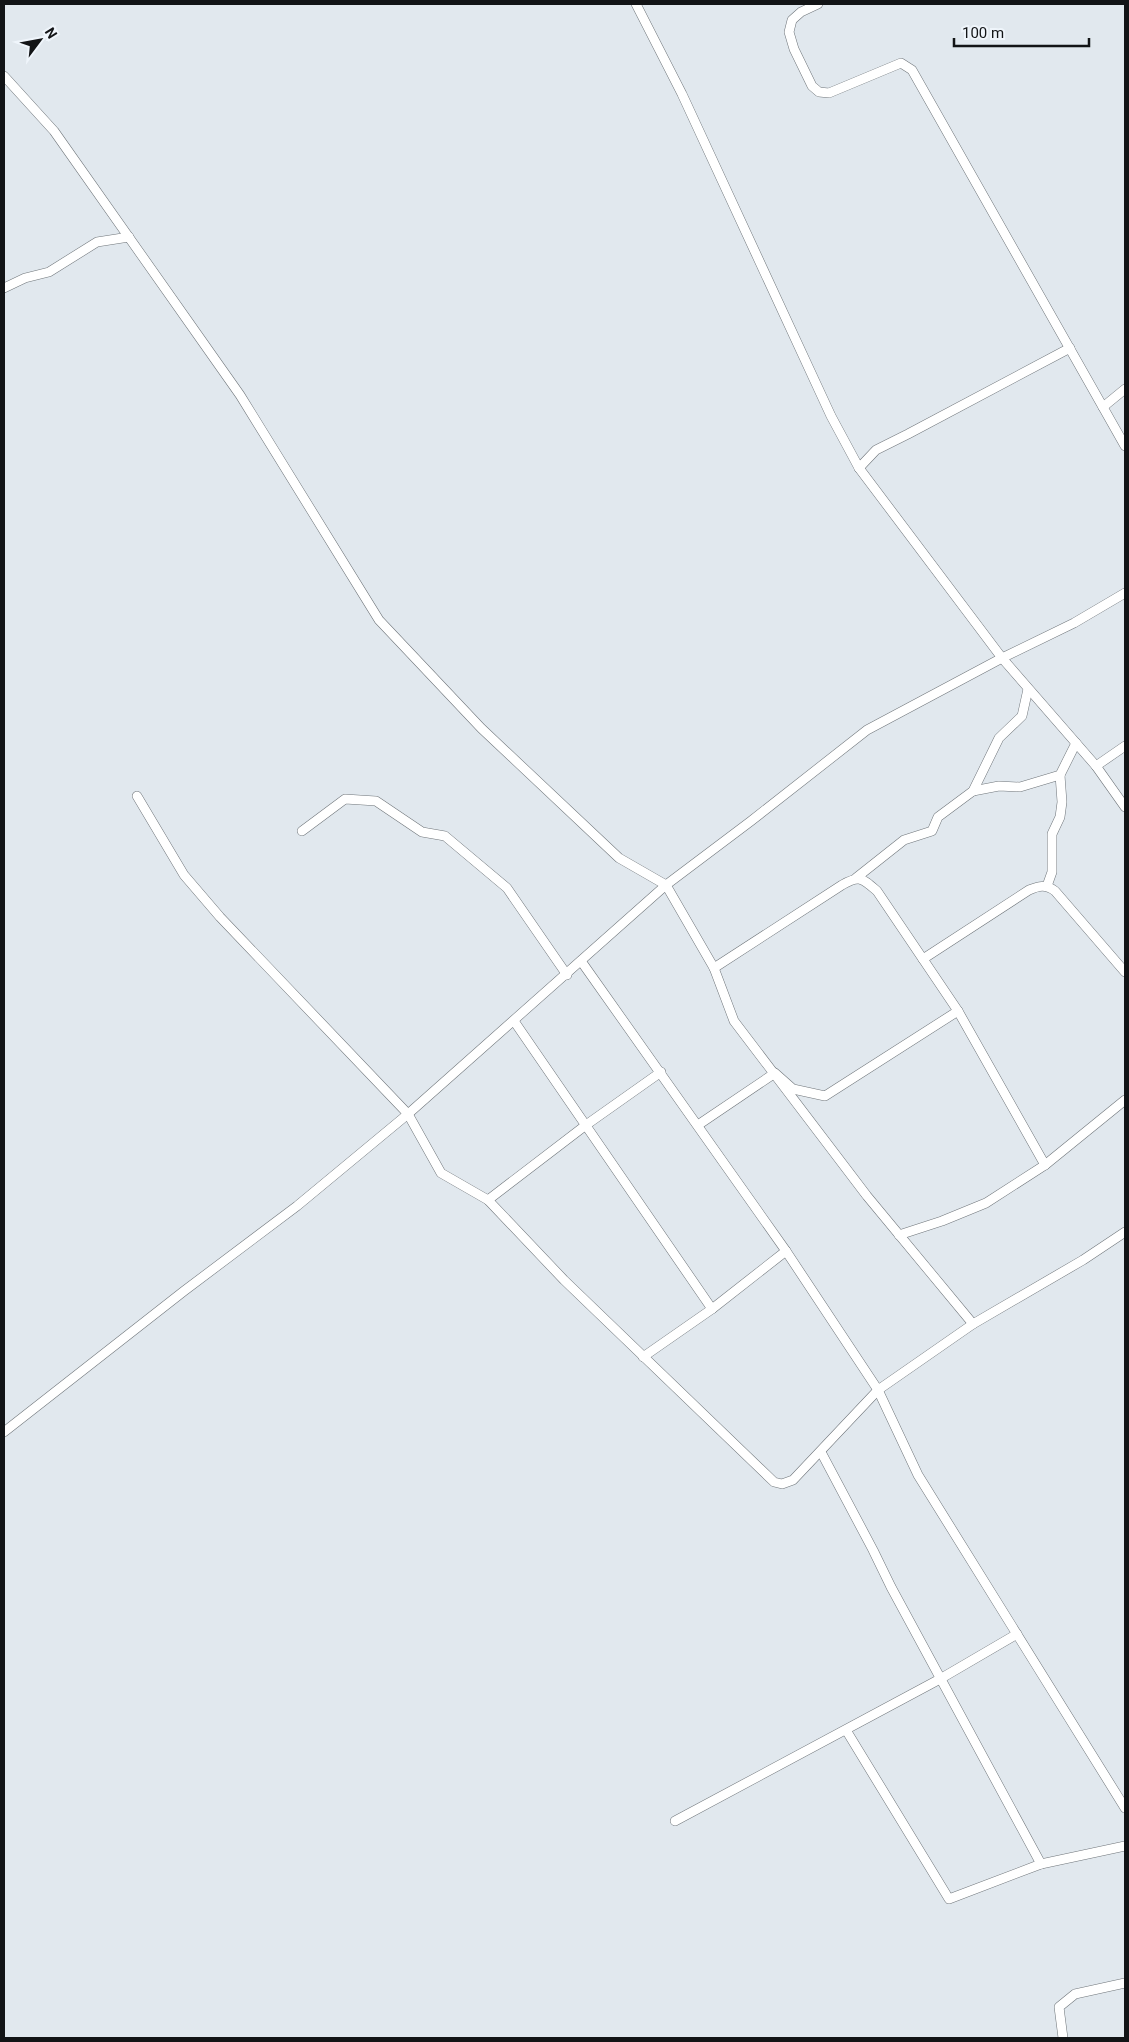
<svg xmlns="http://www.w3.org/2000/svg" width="1129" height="2042" font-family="Roboto,sans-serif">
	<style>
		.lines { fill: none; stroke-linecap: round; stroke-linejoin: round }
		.street-casing { stroke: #6f757a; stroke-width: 10 }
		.street { stroke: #fff; stroke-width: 9 }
	</style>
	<rect width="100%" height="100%" fill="#e1e8ee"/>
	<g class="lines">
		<g class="street-casing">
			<g id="street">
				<path d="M636,4l46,90 149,322 28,52 143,190 94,108 29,41"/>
				<path d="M818,4l-17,8 -9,8 -3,12 5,17 18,37 7,6 10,1 72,-30 11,7 213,376"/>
				<path d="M4,76l50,55 186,264 139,225 102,108 138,130 47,27 48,83 20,53 133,175 106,128"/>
				<path d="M4,288l21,-10 24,-6 48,-30 32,-5"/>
				<path d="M1103,407l22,-18"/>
				<path d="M859,468l17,-18 32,-16 162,-86"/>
				<path d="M1096,766l29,-20"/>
				<path d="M973,791l26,-5 21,1 40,-12 16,-32"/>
				<path d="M137,796l47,79 36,42 188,197 33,59 47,27 76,80 210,202 8,2 11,-4 85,-90 95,-66 110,-64 42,-28"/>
				<path d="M302,831l43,-32 31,2 46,31 23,4 62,52 60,87"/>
				<path d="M856,878l48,-38 28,-9 6,-14 35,-26 26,-53 23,-22 6,-27"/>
				<path d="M1047,886l5,-14v-38l8,-17 2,-15 -2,-27"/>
				<path d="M923,959l106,-69c10,-4 16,-6 26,1l70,81"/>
				<path d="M581,961l205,290 92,139 40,85 207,333"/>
				<path d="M714,968l128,-83c18,-10 20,-7 35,6l81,120 87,154"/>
				<path d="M514,1021l198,288"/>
				<path d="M698,1125l77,-52 18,16 32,7 133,-85"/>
				<path d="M488,1200l98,-75 75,-53"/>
				<path d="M899,1235l43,-14 44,-18 59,-38 80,-65"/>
				<path d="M643,1357l69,-48 74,-58"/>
				<path d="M4,1432l180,-141 113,-85 111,-92 258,-229 85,-64 116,-91 135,-72 72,-35 51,-30"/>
				<path d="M821,1452l52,98 18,37 150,277"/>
				<path d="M846,1730l103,169 92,-35 84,-18"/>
				<path d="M675,1821l265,-142 77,-45"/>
				<path d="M1063,2038l-4,-31 16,-13 50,-11"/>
			</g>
		</g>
		<use href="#street" class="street"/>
	</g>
	<rect width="1129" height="2042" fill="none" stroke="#121416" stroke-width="10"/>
	<g transform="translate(40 40) rotate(58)" stroke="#eff5fb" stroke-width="4" paint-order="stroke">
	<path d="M0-4L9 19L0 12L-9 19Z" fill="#121416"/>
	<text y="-8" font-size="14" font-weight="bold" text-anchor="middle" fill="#121416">N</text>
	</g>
	<path d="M954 38v8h135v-8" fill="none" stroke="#121416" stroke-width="2.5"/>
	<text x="962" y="38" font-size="15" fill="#121416" stroke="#eff5fb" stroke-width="4" paint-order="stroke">100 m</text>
</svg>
